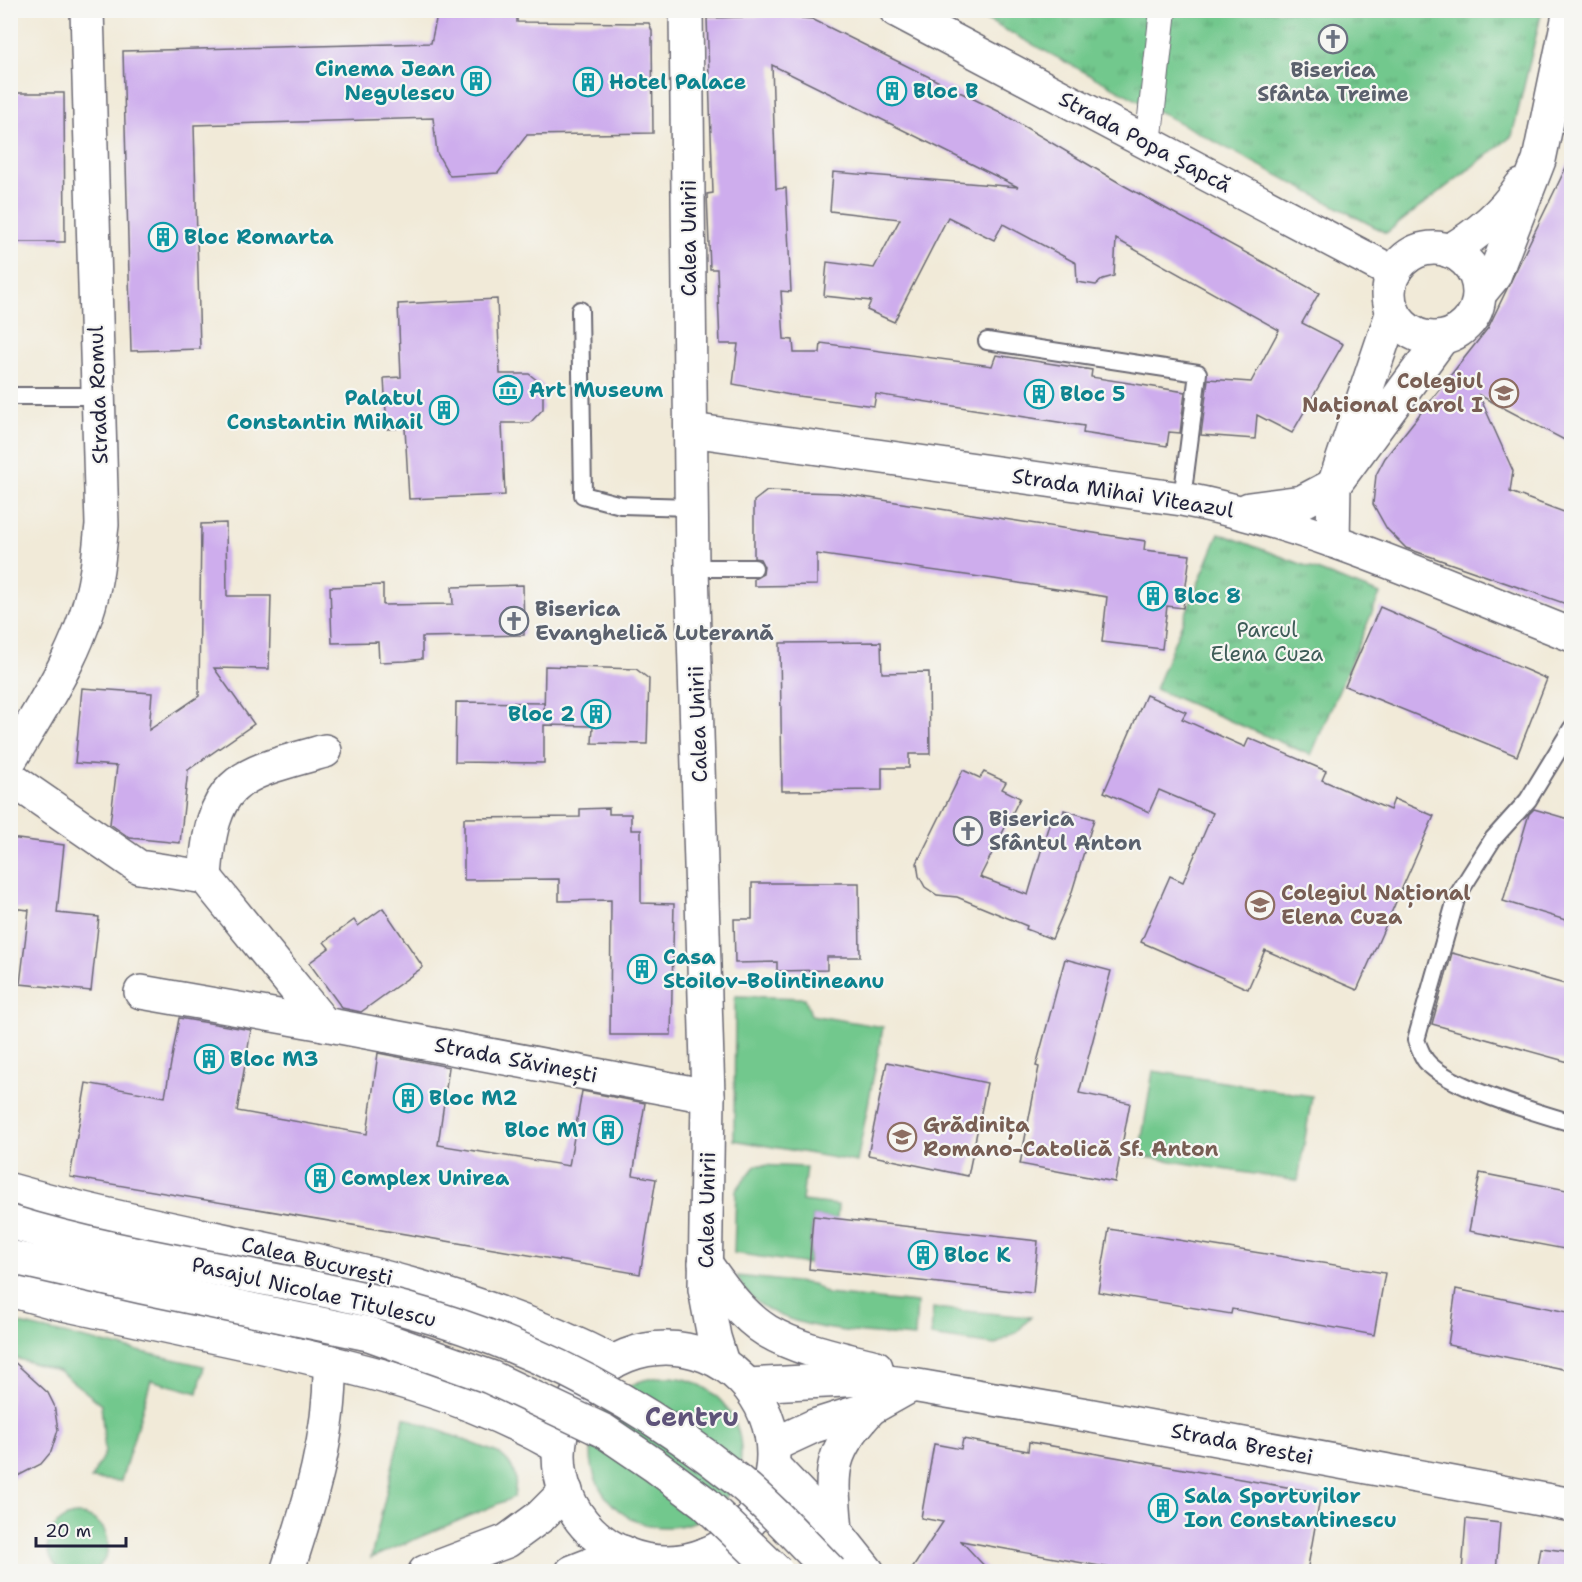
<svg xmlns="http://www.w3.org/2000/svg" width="1582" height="1582" font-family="'Shantell Sans',sans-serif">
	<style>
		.grass { fill: #72c88d; stroke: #4a7564; stroke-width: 1.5 }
		.park { fill: url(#park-tufts); stroke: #4a7564; stroke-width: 1.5 }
		.building { fill: #ceaded }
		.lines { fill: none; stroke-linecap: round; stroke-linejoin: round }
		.service-casing { stroke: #6a6872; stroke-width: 20 }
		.pedestrian-casing { stroke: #6a6872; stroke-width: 28 }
		.minor-casing { stroke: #6a6872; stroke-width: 36 }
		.tertiary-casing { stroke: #6a6872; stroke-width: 36 }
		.secondary-casing { stroke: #6a6872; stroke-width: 36 }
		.service { stroke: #fff; stroke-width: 16 }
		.pedestrian { stroke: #fff; stroke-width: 26 }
		.minor { stroke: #fff; stroke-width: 33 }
		.tertiary { stroke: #fff; stroke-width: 33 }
		.secondary { stroke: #fff; stroke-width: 33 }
		.tram { stroke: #22223b; stroke-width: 1.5 }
		.secondary-bridge-casing { stroke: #6a6872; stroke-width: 36; stroke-linecap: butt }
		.secondary-bridge { stroke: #fff; stroke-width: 33 }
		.labels { text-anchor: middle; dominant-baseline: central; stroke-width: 4.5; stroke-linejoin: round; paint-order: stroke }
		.culture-label { font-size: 21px; font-weight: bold; fill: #0d838f; stroke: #f6f6f2; text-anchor: start }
		.worship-label { font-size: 21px; font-weight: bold; fill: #5b616d; stroke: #f6f6f2; text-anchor: start }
		.street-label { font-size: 21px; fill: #22223b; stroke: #f6f6f2 }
		.education-label { font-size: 21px; font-weight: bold; fill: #785e54; stroke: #f6f6f2; text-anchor: start }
		.park-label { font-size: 21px; fill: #3e5c58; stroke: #f6f6f2 }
		.district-label { font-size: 27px; font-weight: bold; fill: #5e5379; stroke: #f6f6f2 }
	</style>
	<defs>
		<pattern id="park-tufts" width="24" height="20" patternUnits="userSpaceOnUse" patternTransform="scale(1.5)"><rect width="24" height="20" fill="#72c88d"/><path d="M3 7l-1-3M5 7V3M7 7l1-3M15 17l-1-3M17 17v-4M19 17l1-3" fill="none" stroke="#5da274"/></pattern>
	</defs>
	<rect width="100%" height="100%" fill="#f6f6f2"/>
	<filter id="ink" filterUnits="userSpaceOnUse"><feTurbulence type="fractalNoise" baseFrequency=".0167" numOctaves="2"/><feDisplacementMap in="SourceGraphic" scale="12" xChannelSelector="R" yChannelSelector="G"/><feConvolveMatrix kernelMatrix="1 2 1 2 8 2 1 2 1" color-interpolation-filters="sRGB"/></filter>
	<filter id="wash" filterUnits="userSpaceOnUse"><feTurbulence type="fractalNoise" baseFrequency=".008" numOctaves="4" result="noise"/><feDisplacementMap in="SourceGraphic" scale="24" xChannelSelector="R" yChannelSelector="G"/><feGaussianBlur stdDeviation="1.35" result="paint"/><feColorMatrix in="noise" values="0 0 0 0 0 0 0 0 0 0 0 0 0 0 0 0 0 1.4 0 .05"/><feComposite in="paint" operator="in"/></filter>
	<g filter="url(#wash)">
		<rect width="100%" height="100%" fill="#f1ead8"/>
		<g class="grass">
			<path d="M735,996l70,2 6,17 72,12 -26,135 -123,-22z"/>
			<path d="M1153,1071l159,25 -14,85 -159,-25z"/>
			<path d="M756,1165l50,2 -4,34 36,4 -1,14 -24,-3 -5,48 -74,-11 2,-63z"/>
			<path d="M737,1276l76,8 14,10 90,9 -2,34c-53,-5 -155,-4 -178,-61z"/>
			<path d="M933,1308l98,9 -14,15 -22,13 -64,-9z"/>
			<path d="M11,1322l193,44 -6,27 -47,-13 -30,101 -30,-2 14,-27 -4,-48 -42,-33 -48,-14z"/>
			<circle cx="666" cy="1452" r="75"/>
			<path d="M404,1417l94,36c16,10 20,24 16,44l-143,61z"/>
			<circle cx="78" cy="1545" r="30"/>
		</g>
		<g class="park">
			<path d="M970,11h572l-30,125 -126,97z"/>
			<path d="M1219,533l161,61 -69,161 -156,-66z"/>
		</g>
		<g id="blocks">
			<g class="building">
				<path d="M517,14v8l132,1 3,8 1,102 -126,2 -29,38 -48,3 -13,-23 -4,-35 -239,7 6,224 -69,2 -8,-300 308,-8 6,-28z"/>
				<path d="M779,16l33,3 186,92 125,74 196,108 -17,30 41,21 -51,89 -35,-18 -2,24 -54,-4 7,-56 43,3 28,-52 -163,-91 -2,37 -11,3 -7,6 -19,-3 -1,-19 -73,-39 -9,16 -46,-23 -54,105 -27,-12 4,-9 -47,-5 3,-34 47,6 26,-49 -70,-8 3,-39 185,15 -246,-122 4,124 10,-1 5,104 -10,-1 3,48 9,1 1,13h26l1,-10 171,23 4,-11 96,15 -1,7 94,15 -5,41 -11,-1 -2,14 -84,-13 1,-7 -208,-32 -2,12 -84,-11 -57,-11 5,-40h-18l-3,-75h-7l-3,-75 6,-1 -6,-175z"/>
				<path d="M10,93h54l1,149h-55z"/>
				<path d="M1572,155v289l-93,-49 34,76 -3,21 62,23v91l-166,-58 -19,-19 -14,-25 3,-29 9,-17 103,-130z"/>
				<path d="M497,299l3,75h29l14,11v24l-13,14h-28l3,72 -96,4 -4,-71 -18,1 -3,-51 17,-1 -3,-73z"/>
				<path d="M767,491l71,2 307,48 -1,9 46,5 -7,53 -16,-2 -5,43 -60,-7 5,-45 -113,-18 -177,-25v31l-63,1v-7l9,-5 1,-7 -4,-8 -6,-1v-57z"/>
				<path d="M226,523l1,73h44l-2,73 -55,-1 40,56 -66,46 -8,73 -50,-5 -20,-14 7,-58 -42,-3 7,-75 70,5 -3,37 50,-34 2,-172z"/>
				<path d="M383,585v20l70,-1 -1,-17 71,-2 1,50 -102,2v22l-16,2 -27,1 -1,-20 -46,1 -2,-56z"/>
				<path d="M1380,607l167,72 -30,77 -172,-70z"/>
				<path d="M881,642l1,31 47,-1 1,82h-21v14h-27v22l-100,1 -2,-148z"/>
				<path d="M545,666l91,3 13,10 -2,65 -55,-1 1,-17 -49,-1v38l-89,-1 1,-60 88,1v16z"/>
				<path d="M1146,695l40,17 -4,7 63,28 4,-9 77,33 -4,9 68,30 4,-11 40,17 -77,174 -92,-40 -17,39 -107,-47 29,-66 13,6 30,-69 -54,-23 -10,22 -45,-20z"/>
				<path d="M963,770l17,8 4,-6 22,10 -4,7 18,9 -40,79 48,18 24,-81 10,5 2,-9 30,9 -23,76 -19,44 -26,-10 1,-3 -70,-29 -20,-2 -12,-8 -6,-11 -2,-13z"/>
				<path d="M609,808v6h22v16h10v73l33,1 -3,131h-61l1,-135 -52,1v-22l-95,1v-62l116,-1v-8z"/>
				<path d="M1534,809l38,11v102l-69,-21 26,-87z"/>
				<path d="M10,838l54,7 -7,68 42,4 -8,74 -71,-7 9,-74 -19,-2z"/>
				<path d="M752,883h107l1,74h-33v13l-50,1v-9l-42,1 -1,-44h18z"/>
				<path d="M383,908l40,59 -62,45 -19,-4 -33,-45 20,-15 -5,-6 30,-22 4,6z"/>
				<path d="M1452,953l120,33v77l-140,-39z"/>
				<path d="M1065,959l46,12 -32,122 51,10 -15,79 -95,-18 19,-97 -3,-1z"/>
				<path d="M179,1018l72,12 -14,81 130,23 11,-81 71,14 -11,78 131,21 13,-75 63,12 -12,72 23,4 -16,95 -570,-97 16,-94 79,14z"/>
				<path d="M887,1062l100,21 -19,93 -100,-21z"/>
				<path d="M1480,1173l92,18v20l-8,38 -95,-18z"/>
				<path d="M813,1216l225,25 -5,52 -224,-24z"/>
				<path d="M1109,1229l276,44 -11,62 -142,-26 -1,5 -133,-22z"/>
				<path d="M1456,1289l116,24v58l-124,-26z"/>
				<path d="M10,1358l38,35 6,12 4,25 -7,22 -10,12 -31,16z"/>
				<path d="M963,1439l65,12 1,-9 292,51 -14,79h-174l-172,-31 29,31h-80l33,-50 -22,-4 13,-74 27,5z"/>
				<path d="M1466,1519l34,4 -4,49h-34z"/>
				<path d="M1541,1548l31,4v20h-35z"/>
			</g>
		</g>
	</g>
	<g filter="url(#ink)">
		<use href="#blocks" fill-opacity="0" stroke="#6a6872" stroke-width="1.5"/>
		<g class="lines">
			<g class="service-casing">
				<g id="service">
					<path d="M580,310l3,185 38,10 71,2"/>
					<path d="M987,341l211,32 -16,126"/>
					<path d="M10,396h88"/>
					<path d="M692,568h62"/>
					<path d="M1572,728l-44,72 -35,39 -36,57 -41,144c3,7 6,16 10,21 21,26 112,52 146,62"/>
				</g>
			</g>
			<g class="pedestrian-casing">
				<path id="pedestrian" d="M1148,144l15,-134"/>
			</g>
			<g class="minor-casing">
				<g id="minor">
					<path d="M10,760c35,-58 75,-117 86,-185 3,-16 4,-34 6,-50l-15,-515"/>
					<path d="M10,778l129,89 66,10 119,147 384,72"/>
					<path d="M205,877c7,-99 32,-102 120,-126"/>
					<path d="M141,992l183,32"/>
				</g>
			</g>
			<g class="tertiary-casing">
				<g id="tertiary">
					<path d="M896,10l498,263"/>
					<circle cx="1434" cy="293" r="45"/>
					<path d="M1449,251c28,-16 54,-38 72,-65"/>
					<path d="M1480,293l14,-17 45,-116 31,-150"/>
					<path d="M691,430l491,69c135,26 262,86 390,136"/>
					<path d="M1249,509l53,-7 32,-17 108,-147"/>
					<path d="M1333,541l1,-56 59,-174"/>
					<path d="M287,1572c23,-70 45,-137 43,-211"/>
					<path d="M425,1572l82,-31 34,-25 25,-25"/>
					<path d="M572,1572l51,-20"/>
				</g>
			</g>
			<g class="secondary-casing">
				<g id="secondary">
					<path d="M686,10l6,558 16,528 -3,193 9,48 8,26"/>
					<path d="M10,1190c202,57 415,74 603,172"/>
					<path d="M705,1263c17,24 36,52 62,68 32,19 73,27 109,36"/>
					<path d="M10,1290l44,12c68,14 136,29 205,44 104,23 207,47 300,101"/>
					<circle cx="666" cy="1455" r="107"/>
					<path d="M748,1385l115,-6 49,6 175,30 485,90"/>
					<path d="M773,1445l41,-19 57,-18 41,-23"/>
					<path d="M773,1466l63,66 32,40"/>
					<path d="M836,1532c-5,-63 -9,-76 35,-124"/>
					<path d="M706,1554l26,18"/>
				</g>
			</g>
			<use href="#service" class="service"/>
			<use href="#pedestrian" class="pedestrian"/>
			<use href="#minor" class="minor"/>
			<use href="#tertiary" class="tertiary"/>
			<use href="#secondary" class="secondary"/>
			<g class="tram">
				<path d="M10,1232l90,23 300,64 66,20 90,40 78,44 114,83 68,66"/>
				<path d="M10,1248c26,8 53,13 80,19 103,24 209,39 310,67 149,42 284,129 392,238"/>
			</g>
			<g class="secondary-bridge-casing">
				<g id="secondary-bridge">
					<path d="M10,1222c129,40 264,52 394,87 121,33 234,91 332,170 34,28 64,61 95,93"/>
					<path d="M10,1257l132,30 227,47 121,43 114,54 50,34 51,38 72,69"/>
				</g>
			</g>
			<use href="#secondary-bridge" class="secondary-bridge"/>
		</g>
	</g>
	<defs>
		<g id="church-ring" transform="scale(1.5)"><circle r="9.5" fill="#f6f6f2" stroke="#6b7280" stroke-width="1.5"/><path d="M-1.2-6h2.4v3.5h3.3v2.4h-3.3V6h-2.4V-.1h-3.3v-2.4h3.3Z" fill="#6b7280"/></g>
		<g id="building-ring" transform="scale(1.5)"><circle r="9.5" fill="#f6f6f2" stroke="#0f9aa8" stroke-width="1.5"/><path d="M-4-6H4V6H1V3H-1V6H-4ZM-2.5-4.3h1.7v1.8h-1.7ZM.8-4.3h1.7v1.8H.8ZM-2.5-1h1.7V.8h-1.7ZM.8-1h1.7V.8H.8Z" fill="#0f9aa8"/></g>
		<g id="museum-ring" transform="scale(1.5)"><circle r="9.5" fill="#f6f6f2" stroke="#0f9aa8" stroke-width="1.5"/><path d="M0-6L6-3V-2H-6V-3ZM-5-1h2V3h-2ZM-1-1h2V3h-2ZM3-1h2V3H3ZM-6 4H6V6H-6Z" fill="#0f9aa8"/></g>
		<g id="school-ring" transform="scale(1.5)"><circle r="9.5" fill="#f6f6f2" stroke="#8d6e63" stroke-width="1.5"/><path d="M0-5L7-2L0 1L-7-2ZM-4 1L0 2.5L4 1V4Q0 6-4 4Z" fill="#8d6e63"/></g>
	</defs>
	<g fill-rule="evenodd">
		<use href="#church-ring" x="1333" y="39"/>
		<use href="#building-ring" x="476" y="81"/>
		<use href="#building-ring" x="588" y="82"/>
		<use href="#building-ring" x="892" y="91"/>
		<use href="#building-ring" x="163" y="237"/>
		<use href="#museum-ring" x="508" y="390"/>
		<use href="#school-ring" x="1504" y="393"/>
		<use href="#building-ring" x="1039" y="394"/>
		<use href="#building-ring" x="444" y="410"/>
		<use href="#building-ring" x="1153" y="596"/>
		<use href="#church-ring" x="514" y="621"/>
		<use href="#building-ring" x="596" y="714"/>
		<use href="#church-ring" x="968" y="831"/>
		<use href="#school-ring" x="1260" y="905"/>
		<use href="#building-ring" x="642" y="969"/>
		<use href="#building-ring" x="209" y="1059"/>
		<use href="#building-ring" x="408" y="1098"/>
		<use href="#building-ring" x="608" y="1130"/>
		<use href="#school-ring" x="902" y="1137"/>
		<use href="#building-ring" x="320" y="1178"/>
		<use href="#building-ring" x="923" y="1255"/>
		<use href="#building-ring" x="1163" y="1508"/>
	</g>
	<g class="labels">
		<g class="culture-label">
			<text x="455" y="69" text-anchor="end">Cinema Jean<tspan x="455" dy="24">Negulescu</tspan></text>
			<text x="609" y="82">Hotel Palace</text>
			<text x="913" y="91">Bloc B</text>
			<text x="184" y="237">Bloc Romarta</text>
			<text x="529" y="390">Art Museum</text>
			<text x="1060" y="394">Bloc 5</text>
			<text x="423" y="398" text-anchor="end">Palatul<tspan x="423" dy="24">Constantin Mihail</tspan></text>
			<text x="1174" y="596">Bloc 8</text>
			<text x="575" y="714" text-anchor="end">Bloc 2</text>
			<text x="663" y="957">Casa<tspan x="663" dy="24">Stoilov-Bolintineanu</tspan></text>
			<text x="230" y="1059">Bloc M3</text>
			<text x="429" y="1098">Bloc M2</text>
			<text x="587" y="1130" text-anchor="end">Bloc M1</text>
			<text x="341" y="1178">Complex Unirea</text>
			<text x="944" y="1255">Bloc K</text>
			<text x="1184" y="1496">Sala Sporturilor<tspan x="1184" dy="24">Ion Constantinescu</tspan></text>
		</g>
		<g class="worship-label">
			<text x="1333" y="70" text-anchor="middle">Biserica<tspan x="1333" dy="24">Sfânta Treime</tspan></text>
			<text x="535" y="609">Biserica<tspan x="535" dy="24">Evanghelică Luterană</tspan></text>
			<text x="989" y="819">Biserica<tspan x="989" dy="24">Sfântul Anton</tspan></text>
		</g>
		<g class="street-label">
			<text transform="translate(1145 142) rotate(28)">Strada Popa Șapcă</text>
			<text transform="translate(689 238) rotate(-90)">Calea Unirii</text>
			<text transform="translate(98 395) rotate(-92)">Strada Romul</text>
			<text transform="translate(1123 493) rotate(9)">Strada Mihai Viteazul</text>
			<text transform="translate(698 724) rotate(-92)">Calea Unirii</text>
			<text transform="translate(516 1060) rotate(11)">Strada Săvinești</text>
			<text transform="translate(707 1210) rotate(-89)">Calea Unirii</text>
			<text transform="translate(317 1261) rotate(13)">Calea București</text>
			<text transform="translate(314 1292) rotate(13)">Pasajul Nicolae Titulescu</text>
			<text transform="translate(1242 1444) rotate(11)">Strada Brestei</text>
		</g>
		<g class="education-label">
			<text x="1483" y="381" text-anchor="end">Colegiul<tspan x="1483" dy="24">Național Carol I</tspan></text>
			<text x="1281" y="893">Colegiul Național<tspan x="1281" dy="24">Elena Cuza</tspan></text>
			<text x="923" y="1125">Grădinița<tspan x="923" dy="24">Romano-Catolică Sf. Anton</tspan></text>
		</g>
		<g class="park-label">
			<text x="1267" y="630">Parcul<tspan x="1267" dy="24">Elena Cuza</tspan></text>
		</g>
		<g class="district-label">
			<text x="692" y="1416">Centru</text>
		</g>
	</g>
	<rect width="1582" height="1582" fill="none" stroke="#f6f6f2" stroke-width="36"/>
	<path d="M36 1537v9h90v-9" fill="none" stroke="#22223b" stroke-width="3"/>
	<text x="45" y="1537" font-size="18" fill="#22223b" stroke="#f6f6f2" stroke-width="4.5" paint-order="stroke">20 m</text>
</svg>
